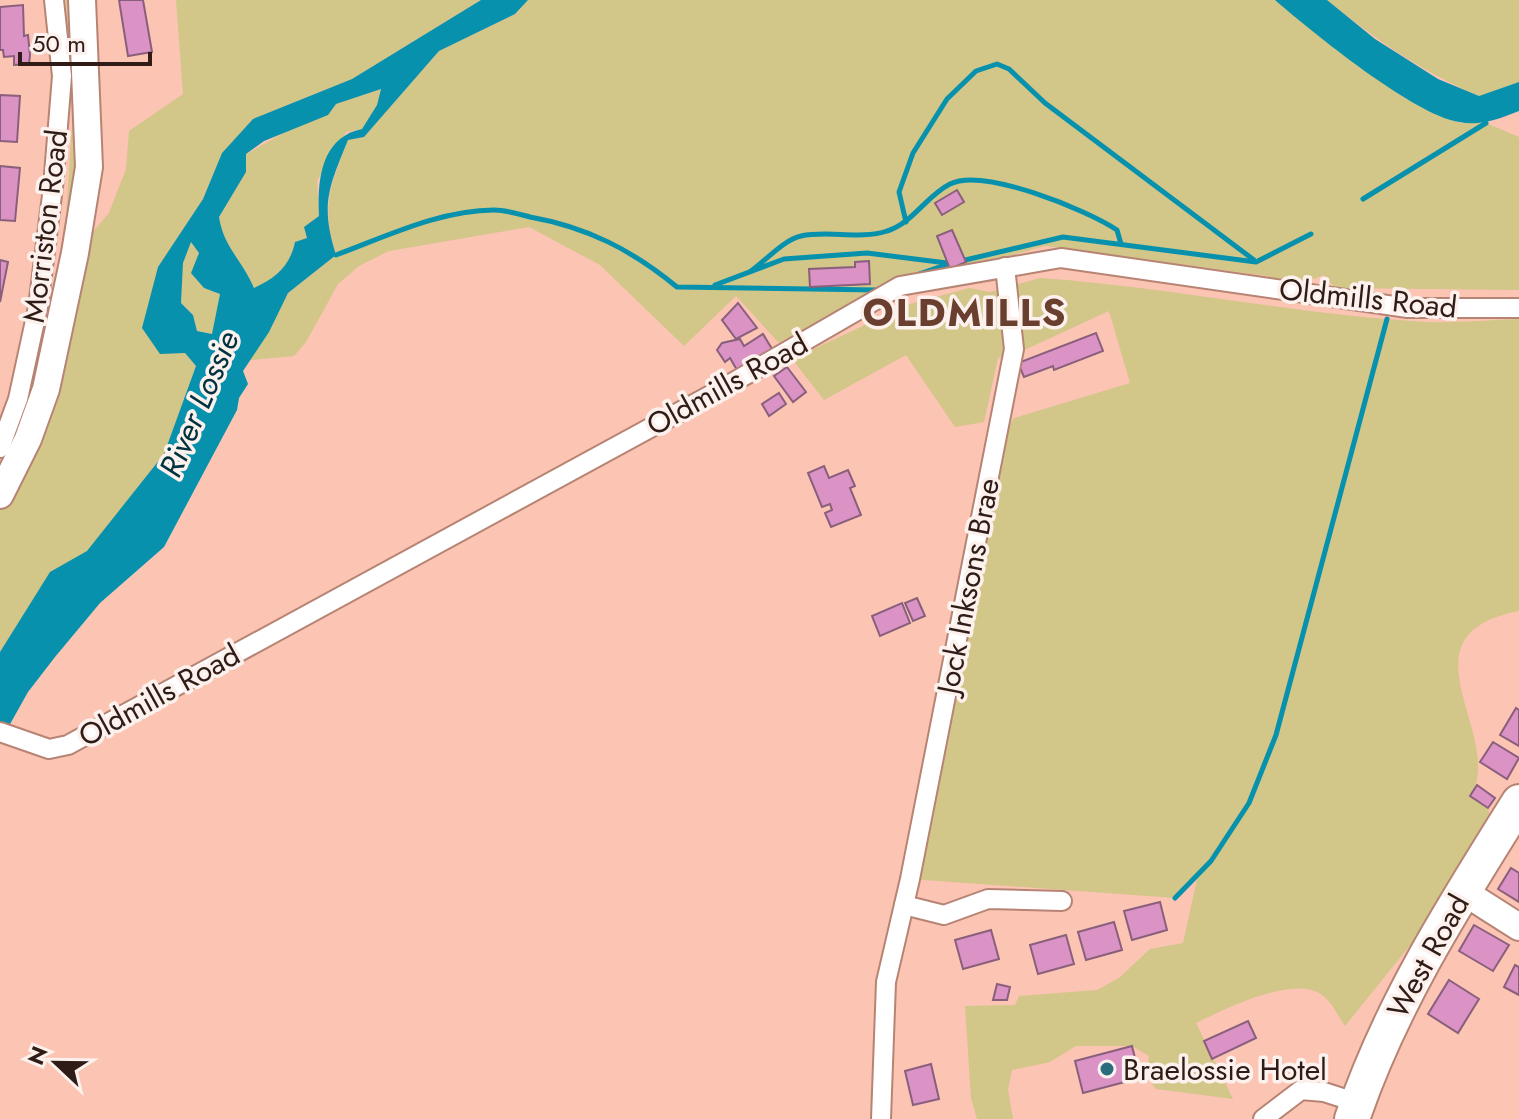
<svg xmlns="http://www.w3.org/2000/svg" width="1519" height="1119" font-family="Jost,sans-serif">
	<style>
		.green { fill: #d2c688 }
		.water { fill: #0791ad; fill-rule: evenodd }
		.lines { fill: none; stroke-linecap: round; stroke-linejoin: round }
		.stream { stroke: #0791ad; stroke-width: 5 }
		.building { fill: #db93c6; stroke: #895f7c; stroke-width: 2 }
		.street-casing { stroke: #b78474; stroke-width: 22 }
		.secondary-casing { stroke: #b78474; stroke-width: 30 }
		.highway-casing { stroke: #b78474; stroke-width: 38 }
		.street { stroke: #fff; stroke-width: 18 }
		.secondary { stroke: #fff; stroke-width: 26 }
		.highway { stroke: #fff; stroke-width: 34 }
		.poi-dot { fill: #2a6d7f; stroke: #fcf1ed; stroke-width: 3 }
		.labels { text-anchor: middle; dominant-baseline: central; stroke-width: 7; stroke-linejoin: round; paint-order: stroke }
		.street-label { font-size: 30px; fill: #301c16; stroke: #fcf1ed }
		.poi-label { font-size: 30px; fill: #301c16; stroke: #fcf1ed; text-anchor: start }
		.water-label { font-size: 32px; font-style: italic; fill: #00333f; stroke: #fcf1ed }
		.district-label { font-size: 38px; font-weight: bold; letter-spacing: 2px; fill: #6b3f30; stroke: #fcf1ed }
	</style>
	<rect width="100%" height="100%" fill="#fbc4b3"/>
	<g class="green">
		<path d="M66,0h7l5,174 -24,122 12,-79 7,-106z"/>
		<path d="M176,0h305l-129,79 -99,40 -31,34 -19,46 -45,68 27,86 11,13 -32,88 -77,98 -37,21 -50,79v-157l75,-242 34,-40 17,-44 3,-38 54,-37z"/>
		<path d="M528,0h747l131,99 54,24h26l33,14v153l-184,-2 -11,-13 -28,11 -29,-10 -222,-30 -183,52 -83,45 -43,-47 -52,50 -84,-81 -71,-38 -140,24 -30,15 -21,18 -32,58 -12,14 -44,4 38,-67 48,-38c-15,-49 -6,-69 12,-115l16,-3 75,-86 76,-37z"/>
		<path d="M1327,0h192v82l-40,14c-57,-24 -104,-57 -152,-96z"/>
		<path d="M381,89l-4,16 -15,24 -16,3 -29,49 2,35 -15,11 3,11 -12,4c-5,24 -19,37 -41,46 -13,-30 -30,-40 -35,-71l27,-45v-18l90,-50z"/>
		<path d="M191,241l8,12 5,35 16,6 -7,40 -16,-3 -4,-16 -12,-12 2,-40z"/>
		<path d="M1040,278c130,9 258,37 388,44 30,1 61,-2 91,-3v292c-126,24 -11,127 -49,185l18,12 3,15 -54,89 -92,114c-7,-10 -13,-24 -23,-31 -28,-21 -99,15 -126,28l37,76 -77,-10 -10,-13 3,-20 -17,-10h-56l-26,16 -38,8 -4,20 5,29h-36l-6,-21 -6,-92 50,-1 4,-9 78,-6 22,-12 31,-29 33,-6 15,-68 -23,23 -265,-19 84,-427 20,-34 116,-35 -21,-72 -89,41 -22,6 -14,64 -29,5 -49,-72 -82,45 -32,-41 118,-55 59,-16 21,4z"/>
	</g>
	<g class="water">
		<path d="M481,0h47l-13,14 -76,37 -75,86 -16,3c-19,47 -28,64 -12,115l-48,38 -19,39 -26,39 5,13 -9,14 -2,12 -73,137 -64,56 -45,54 -27,35 -28,50v-90l50,-80 37,-21 77,-97 32,-88 -11,-13 -25,1 -18,-26 16,-61 45,-68 19,-46 31,-34 99,-40zM381,89l-4,16 -15,24c-41,8 -45,52 -43,87l-15,11 3,11 -12,4c-5,24 -19,36 -41,46 -13,-30 -30,-40 -35,-71l27,-45v-18l18,-13 64,-26 8,-11zM191,242l8,11 -8,20 13,15 16,6 -8,40 -15,-3 -4,-16 -12,-12 2,-40z"/>
		<path d="M1275,0h52l48,39 63,40 41,17 40,-14v29c-20,8 -38,15 -60,11 -45,-7 -147,-90 -184,-122z"/>
	</g>
	<g class="lines">
		<g class="stream">
			<path d="M1363,199l123,-76"/>
			<path d="M906,222l-7,-30 14,-39 34,-54 29,-28 21,-7 12,5 36,34 209,157"/>
			<path d="M336,255c49,-18 104,-45 158,-45 12,0 25,4 36,7 57,10 102,33 147,70l199,3"/>
			<path d="M961,261l102,-24 193,25 55,-28"/>
			<path d="M751,271c14,-10 34,-32 50,-35 28,-6 59,4 86,-5 26,-8 39,-35 63,-47 33,-17 137,26 167,46l4,14"/>
			<path d="M919,274l32,-11"/>
			<path d="M715,285l69,-26 83,-6 80,10"/>
			<path d="M1175,898l36,-37 38,-58 27,-68 111,-416"/>
		</g>
	</g>
	<g class="building">
		<path d="M119,0h24l9,52 -24,4z"/>
		<path d="M23,5l1,31 4,-1 2,20 -1,9 -15,1v-9l-10,1 -1,-7h-3v-43z"/>
		<path d="M0,95l20,1 -3,46 -17,-1z"/>
		<path d="M0,166l20,2 -5,53 -15,-1z"/>
		<path d="M957,190l7,12 -22,13 -7,-12z"/>
		<path d="M952,230l14,32 -16,7 -13,-33z"/>
		<path d="M0,260l8,2 -8,40z"/>
		<path d="M869,261l1,23 -60,3 -1,-18 46,-2v-5z"/>
		<path d="M738,303l19,25 -21,11 -14,-19z"/>
		<path d="M1096,333l7,18 -49,19 -1,-4 -29,11 -6,-14z"/>
		<path d="M763,334l9,15 -35,21 -7,-12 -5,4 -8,-12 5,-7 18,-4 4,7z"/>
		<path d="M787,367l19,25 -13,10 -19,-26z"/>
		<path d="M779,393l7,11 -17,12 -7,-12z"/>
		<path d="M824,466l5,12 19,-8 7,16 -5,2 11,27 -30,12 -6,-14 7,-3 -2,-6 -8,3 -14,-34z"/>
		<path d="M917,598l8,18 -12,5 -8,-18z"/>
		<path d="M902,603l8,20 -30,13 -8,-20z"/>
		<path d="M1516,708l3,2v36l-19,-11z"/>
		<path d="M1493,742l26,16 -12,21 -27,-17z"/>
		<path d="M1477,785l18,13 -7,10 -18,-12z"/>
		<path d="M1511,868l8,5v29l-21,-13z"/>
		<path d="M1160,902l7,28 -35,10 -8,-29z"/>
		<path d="M1114,922l8,28 -36,10 -8,-28z"/>
		<path d="M1474,925l35,20 -16,26 -34,-20z"/>
		<path d="M991,930l8,29 -36,10 -8,-29z"/>
		<path d="M1066,935l8,29 -36,10 -8,-29z"/>
		<path d="M1515,965l4,2v28l-15,-8z"/>
		<path d="M1449,980l30,19 -21,34 -30,-19z"/>
		<path d="M997,984l13,3 -3,13h-14z"/>
		<path d="M1248,1021l8,17 -44,21 -8,-18z"/>
		<path d="M1132,1046l8,32 -57,15 -8,-32z"/>
		<path d="M931,1064l8,35 -26,6 -8,-34z"/>
	</g>
	<g class="lines">
		<g class="street-casing">
			<g id="street">
				<path d="M0,448l18,-49 20,-92 15,-120 9,-111 -8,-76"/>
				<path d="M0,732l49,17 19,-4 650,-354 182,-105 161,-28 347,50h111"/>
				<path d="M904,905l40,10 44,-16 74,2"/>
				<path d="M881,1119l5,-137 24,-103 104,-530 -9,-82"/>
				<path d="M1263,1119l38,-29 23,2 34,11"/>
			</g>
		</g>
		<g class="secondary-casing">
			<g id="secondary">
				<path d="M0,495l28,-56 18,-50 29,-136 14,-86 -7,-167"/>
				<path d="M1464,892l55,35"/>
			</g>
		</g>
		<g class="highway-casing">
			<path id="highway" d="M1352,1119c39,-115 103,-215 167,-317"/>
		</g>
		<use href="#street" class="street"/>
		<use href="#secondary" class="secondary"/>
		<use href="#highway" class="highway"/>
	</g>
	<circle class="poi-dot" cx="1107" cy="1069" r="8"/>
	<g class="labels">
		<g class="street-label">
			<text transform="translate(45 226) rotate(-83)">Morriston Road</text>
			<text transform="translate(1368 298) rotate(6)">Oldmills Road</text>
			<text transform="translate(727 384) rotate(-29)">Oldmills Road</text>
			<text transform="translate(968 586) rotate(-79)">Jock Inksons Brae</text>
			<text transform="translate(159 695) rotate(-29)">Oldmills Road</text>
			<text transform="translate(1428 956) rotate(-61)">West Road</text>
		</g>
		<g class="poi-label">
			<text x="1123" y="1069">Braelossie Hotel</text>
		</g>
		<g class="water-label">
			<text transform="translate(199 404) rotate(-67)">River Lossie</text>
		</g>
		<g class="district-label">
			<text x="965" y="312">OLDMILLS</text>
		</g>
	</g>
	<g transform="translate(56 1063) rotate(292)" stroke="#fcf1ed" stroke-width="6" paint-order="stroke">
	<path d="M0-6L14 30L0 20L-14 30Z" fill="#301c16"/>
	<text y="-12" font-size="22" font-weight="bold" text-anchor="middle" fill="#301c16">N</text>
	</g>
	<path d="M20 52v12h130v-12" fill="none" stroke="#301c16" stroke-width="4"/>
	<text x="32" y="52" font-size="24" fill="#301c16" stroke="#fcf1ed" stroke-width="6" paint-order="stroke">50 m</text>
</svg>
